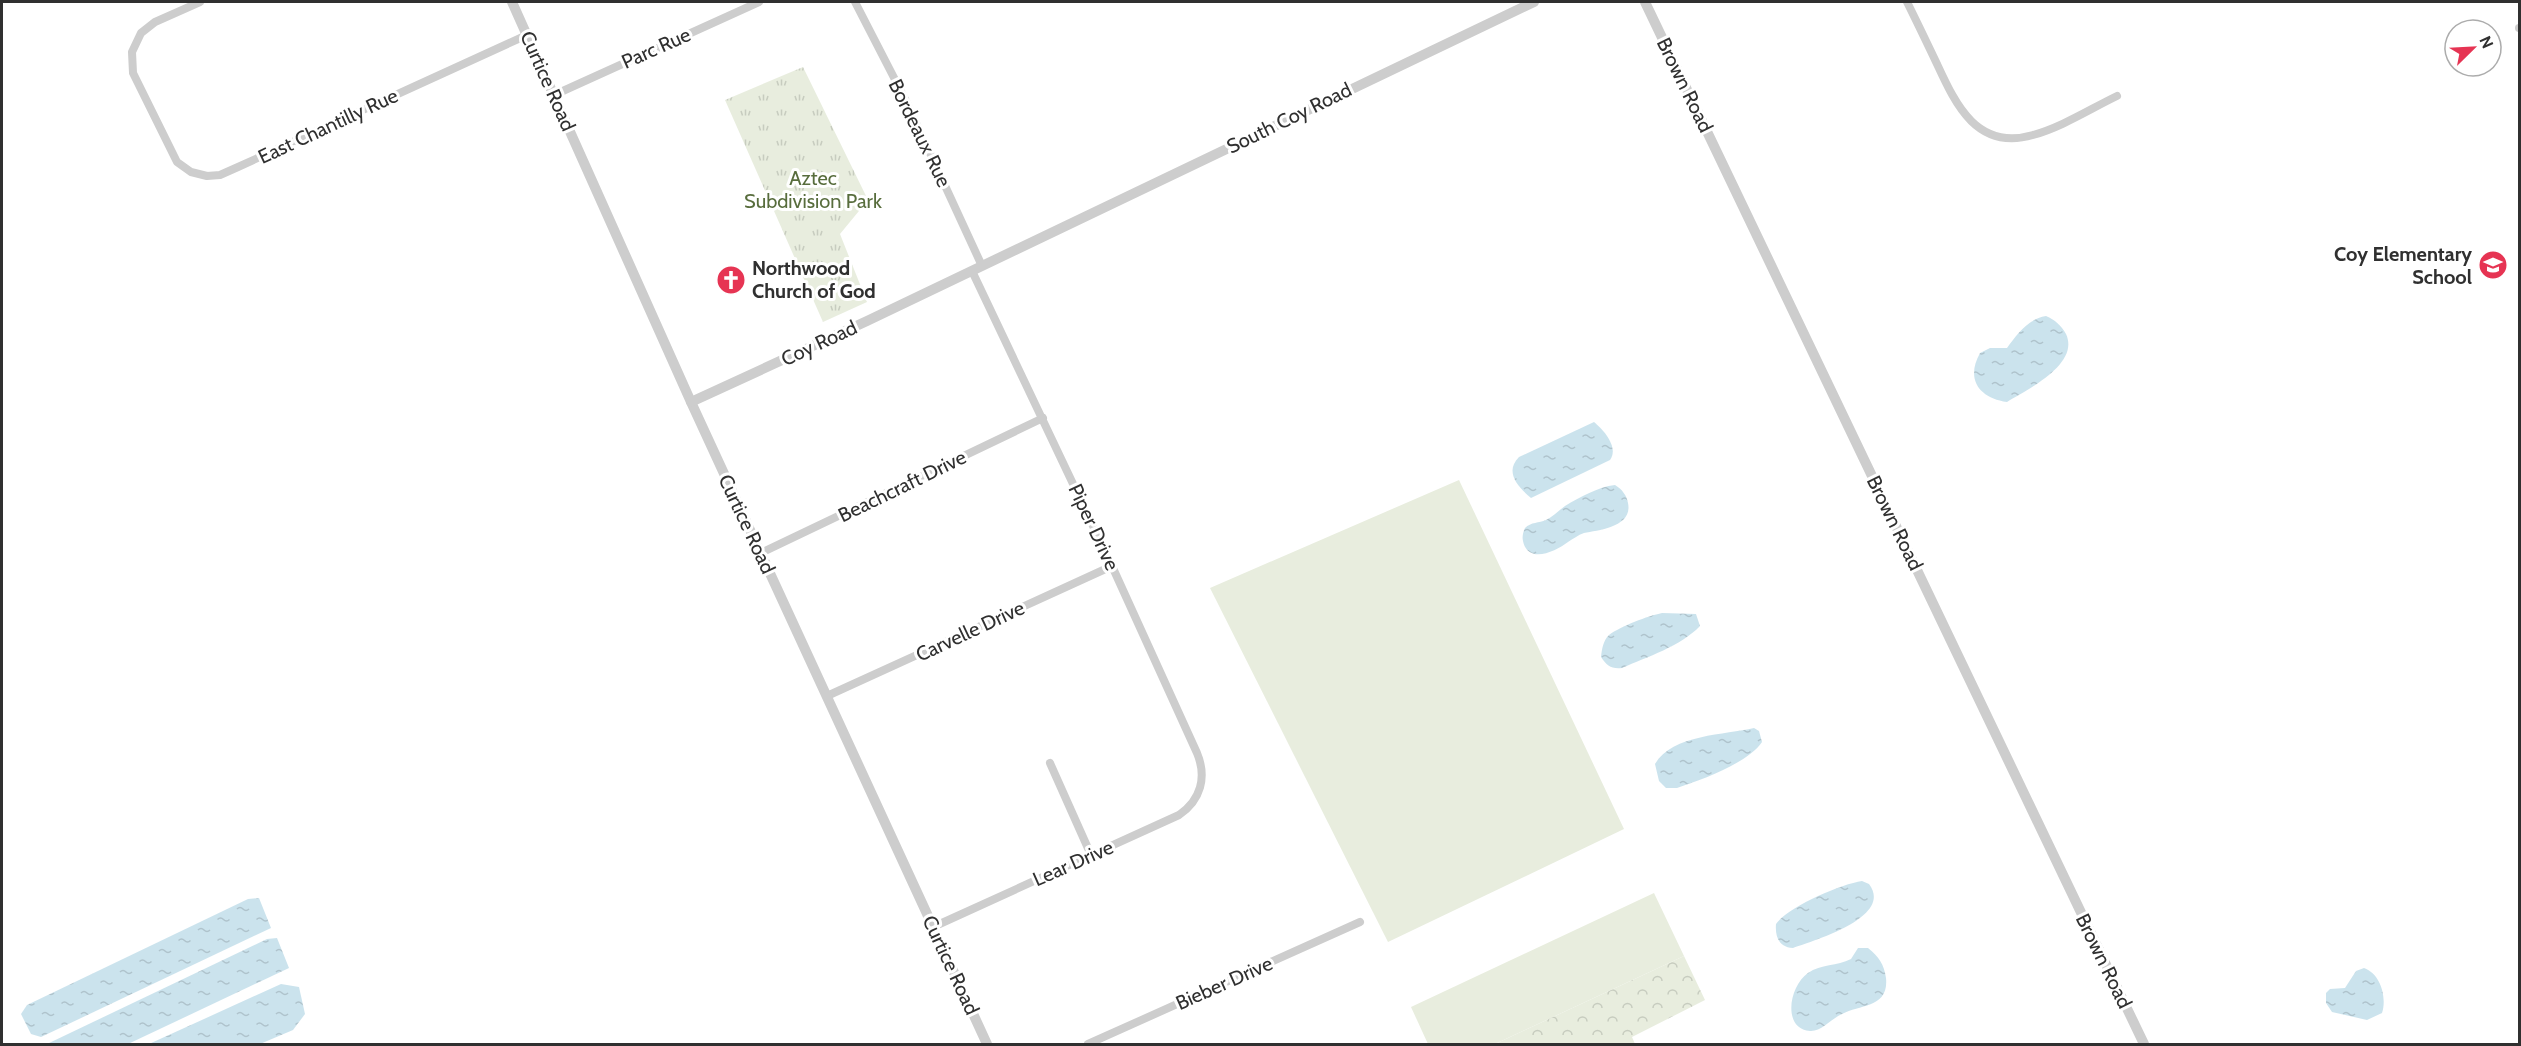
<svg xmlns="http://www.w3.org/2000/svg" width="2521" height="1046" font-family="Cabin,sans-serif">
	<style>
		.green { fill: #e8edde }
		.forest { fill: url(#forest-crowns) }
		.park { fill: url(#park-tufts) }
		.water { fill: url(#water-ripples) }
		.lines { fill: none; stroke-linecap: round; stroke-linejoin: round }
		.minor { stroke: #cdcdcd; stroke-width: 8 }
		.tertiary { stroke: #cdcdcd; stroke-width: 10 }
		.labels { text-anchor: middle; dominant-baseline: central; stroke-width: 6; stroke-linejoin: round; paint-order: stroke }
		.street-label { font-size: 20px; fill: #303030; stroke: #fff }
		.park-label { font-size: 20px; fill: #586d3d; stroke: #fff }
		.poi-label { font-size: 20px; font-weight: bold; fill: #303030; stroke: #fff; text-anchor: end }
	</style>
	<defs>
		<pattern id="forest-crowns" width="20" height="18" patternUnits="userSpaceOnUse" patternTransform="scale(1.5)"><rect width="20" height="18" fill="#e8edde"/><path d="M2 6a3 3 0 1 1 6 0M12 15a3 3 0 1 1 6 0" fill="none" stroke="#c7ccbf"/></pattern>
		<pattern id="park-tufts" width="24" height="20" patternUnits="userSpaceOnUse" patternTransform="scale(1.5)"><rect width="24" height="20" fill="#e8edde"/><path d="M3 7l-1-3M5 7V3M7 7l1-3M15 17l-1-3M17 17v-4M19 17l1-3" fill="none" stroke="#c7ccbf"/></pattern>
		<pattern id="water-ripples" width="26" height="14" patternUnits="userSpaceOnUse" patternTransform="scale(1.5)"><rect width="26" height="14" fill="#cbe3ed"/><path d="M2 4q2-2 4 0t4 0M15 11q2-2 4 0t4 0" fill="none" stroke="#afc3cc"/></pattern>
	</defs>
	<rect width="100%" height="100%" fill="#fff"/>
	<g class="green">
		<path d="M1459,480l165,349 -236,113 -178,-354z"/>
		<path d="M1654,893l30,63 -189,88h-67l-17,-37z"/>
	</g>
	<path class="forest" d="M1684,956l21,44 -73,37 3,7h-140z"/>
	<path class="park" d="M803,67l65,133 -28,34 27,68 -44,20 -98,-222z"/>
	<g class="water">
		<path d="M2046,316c9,4 15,9 20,18 14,30 -38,55 -59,68 -27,-4 -42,-22 -27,-49l10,-5h17c10,-14 21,-29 39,-32z"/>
		<path d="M1594,422c10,8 25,26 16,38l-79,38c-13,-11 -27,-26 -12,-41z"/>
		<path d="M1615,485c7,4 12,11 13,18 5,24 -29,27 -44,30 -6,2 -11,6 -16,9 -12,9 -40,23 -45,-1 -1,-4 0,-9 2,-13 6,-6 14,-5 21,-8 7,-3 13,-10 19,-14 15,-9 33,-19 50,-21z"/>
		<path d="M1662,613l34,1 4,12c-19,20 -53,31 -78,42 -11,1 -15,-2 -21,-11 1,-8 2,-16 8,-22 12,-9 39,-19 53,-22z"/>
		<path d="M1754,728l5,3 3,11c-14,21 -61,38 -85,46h-11l-7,-7 -4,-17c17,-30 71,-29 99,-36z"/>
		<path d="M1862,881l7,3c25,33 -54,56 -76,64 -14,-1 -18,-11 -17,-24 12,-17 65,-40 86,-43z"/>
		<path d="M259,898l12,30 -230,109 -10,-3 -10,-20 6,-9 221,-106z"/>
		<path d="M277,938l12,30 -161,76h-81l220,-105z"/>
		<path d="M1858,948h10c11,9 16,16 18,30 3,30 -26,26 -44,36 -10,4 -21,18 -32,17 -28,-2 -21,-45 -2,-58 13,-9 29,-7 43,-14z"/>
		<path d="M2364,968c17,6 23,30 18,45l-15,7 -35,-8 -6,-9v-10l4,-4 15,-1 11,-17z"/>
		<path d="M281,984l18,3 6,27 -12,16 -33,14h-111z"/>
	</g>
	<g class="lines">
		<g class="minor">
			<path d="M200,2l-45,20 -14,11 -9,19 1,21 44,89 14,10 16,4 13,-1 18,-8 289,-132"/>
			<path d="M855,2l51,99 76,165"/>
			<path d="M1907,2c10,20 20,41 30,62 19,41 40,87 96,71 29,-8 57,-26 84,-39"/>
			<path d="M2519,28h1"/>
			<path d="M554,95l205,-93"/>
			<path d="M761,553l282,-135"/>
			<path d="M827,696l285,-130"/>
			<path d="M1050,763l41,92"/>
			<path d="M933,927l246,-112c22,-15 28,-38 18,-62l-85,-187 -140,-295"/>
			<path d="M1088,1044l272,-122"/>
		</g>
		<g class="tertiary">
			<path d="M512,2l179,400 296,642"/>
			<path d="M1645,2l499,1042"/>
			<path d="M691,402l176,-81 667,-319"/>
		</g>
	</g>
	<defs>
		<g id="school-disc" transform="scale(1.5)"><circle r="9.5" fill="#e63453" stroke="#fff"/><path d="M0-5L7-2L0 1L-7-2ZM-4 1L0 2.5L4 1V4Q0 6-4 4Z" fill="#fff"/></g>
		<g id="church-disc" transform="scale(1.5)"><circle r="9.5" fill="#e63453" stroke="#fff"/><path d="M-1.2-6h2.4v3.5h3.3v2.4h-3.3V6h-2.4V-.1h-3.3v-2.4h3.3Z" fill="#fff"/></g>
	</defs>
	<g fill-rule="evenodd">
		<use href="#school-disc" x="2493" y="265"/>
		<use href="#church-disc" x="731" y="280"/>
	</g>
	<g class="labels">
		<g class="street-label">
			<text transform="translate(656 48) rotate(-24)">Parc Rue</text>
			<text transform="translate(548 81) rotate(66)">Curtice Road</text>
			<text transform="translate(1685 85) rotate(64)">Brown Road</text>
			<text transform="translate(1289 118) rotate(-26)">South Coy Road</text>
			<text transform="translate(328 126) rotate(-25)">East Chantilly Rue</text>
			<text transform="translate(920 133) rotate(64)">Bordeaux Rue</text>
			<text transform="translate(819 343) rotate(-25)">Coy Road</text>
			<text transform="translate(902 486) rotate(-26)">Beachcraft Drive</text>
			<text transform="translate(1895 523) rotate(64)">Brown Road</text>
			<text transform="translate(747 524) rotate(65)">Curtice Road</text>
			<text transform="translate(1094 527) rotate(65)">Piper Drive</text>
			<text transform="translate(970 631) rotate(-25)">Carvelle Drive</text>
			<text transform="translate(1073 863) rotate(-24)">Lear Drive</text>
			<text transform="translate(2104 961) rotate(64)">Brown Road</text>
			<text transform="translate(951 965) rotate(65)">Curtice Road</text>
			<text transform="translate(1224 983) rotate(-24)">Bieber Drive</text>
		</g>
		<g class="park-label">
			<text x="813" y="178">Aztec<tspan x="813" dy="23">Subdivision Park</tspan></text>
		</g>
		<g class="poi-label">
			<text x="2472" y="254">Coy Elementary<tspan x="2472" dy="23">School</tspan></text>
			<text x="752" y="268" text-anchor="start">Northwood<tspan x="752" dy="23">Church of God</tspan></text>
		</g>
	</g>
	<rect width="2521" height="1046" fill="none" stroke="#303030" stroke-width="6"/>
	<g transform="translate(2473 48) rotate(66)"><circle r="28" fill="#ffffff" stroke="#acacac" stroke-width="1.5"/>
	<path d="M0-4.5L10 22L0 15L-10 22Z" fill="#e63453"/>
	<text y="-9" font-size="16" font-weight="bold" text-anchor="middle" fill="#303030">N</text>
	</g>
</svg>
